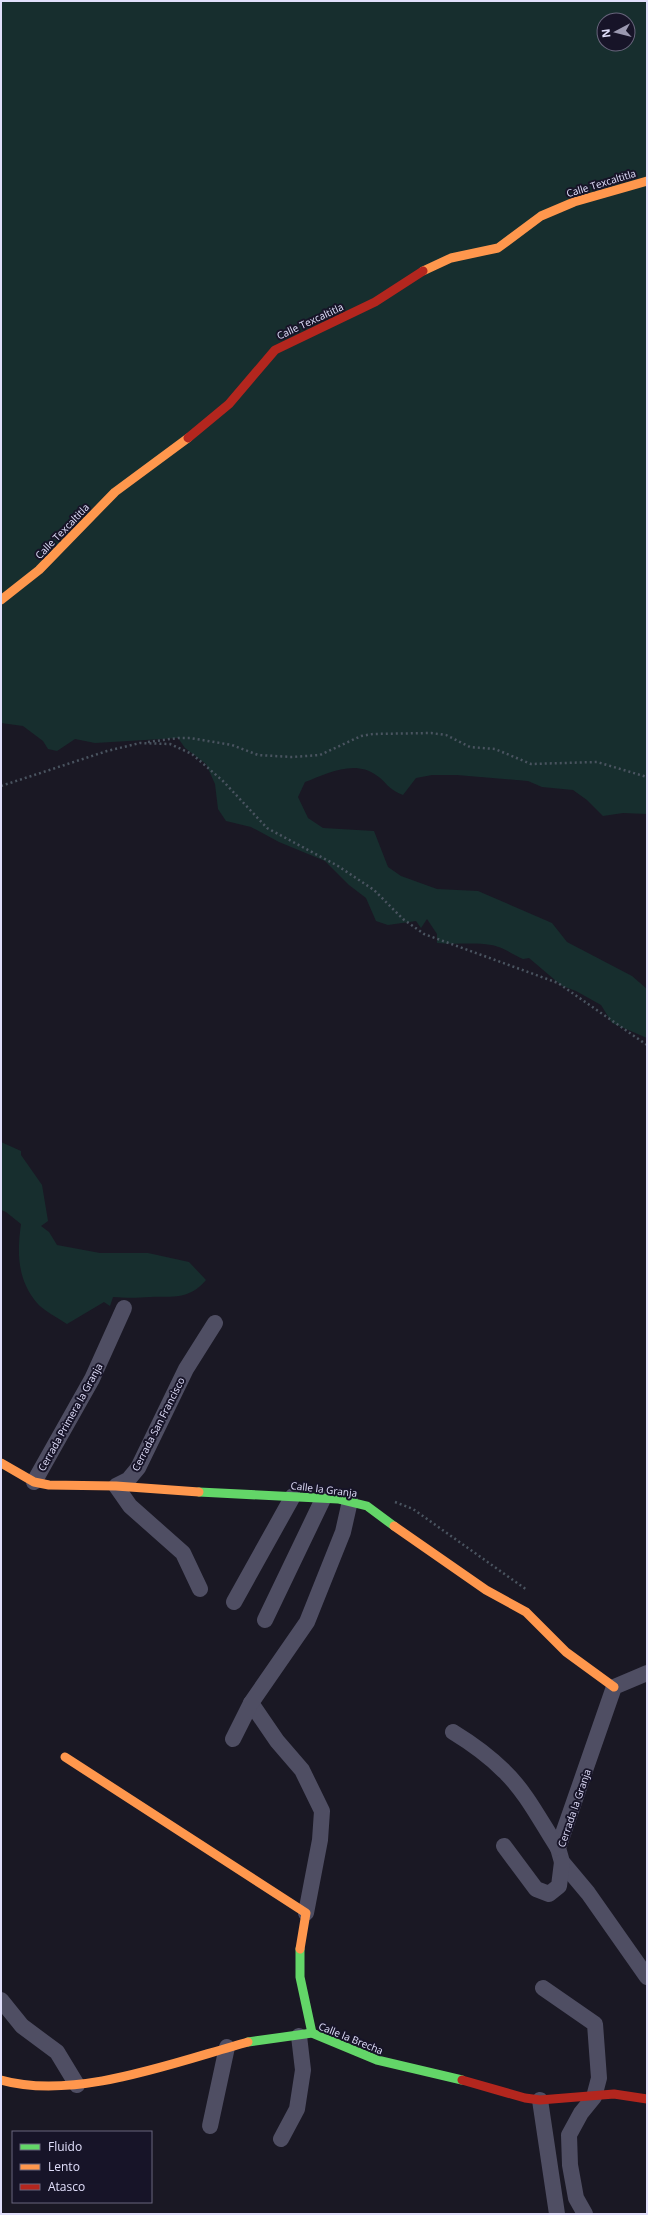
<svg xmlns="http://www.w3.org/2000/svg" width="648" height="2215" font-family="'Open Sans',sans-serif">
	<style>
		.green { fill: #172e2e; fill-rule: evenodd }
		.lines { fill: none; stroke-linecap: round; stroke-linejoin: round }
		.path { stroke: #4a5460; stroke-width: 2.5; stroke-dasharray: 2 3; stroke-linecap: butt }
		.street { stroke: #4f4e63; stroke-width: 16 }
		.fast { stroke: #63d668; stroke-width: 9 }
		.slow { stroke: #ff974d; stroke-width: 9 }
		.jam { stroke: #b3261e; stroke-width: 9 }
		.labels { text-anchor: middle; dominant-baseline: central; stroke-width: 4; stroke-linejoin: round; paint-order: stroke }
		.street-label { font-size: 10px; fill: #e1dffb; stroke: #171428 }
	</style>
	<rect width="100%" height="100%" fill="#1a1824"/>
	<g class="green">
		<path d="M1,1h646v813l-24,-1 -20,3 -16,-16 -14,-10 -31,-3 -14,-6 -71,-6h-25l-16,3 -13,17c-17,-7 -15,-12 -27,-20 -22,-16 -50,-1 -71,7l-7,15 10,21 15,10 51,3 14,36 13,9 36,13 41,2 74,32 15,19 65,34 15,13v49l-35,-15 -11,-18 -25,-14 -14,-5 -33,-28 -6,1c-9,-4 -22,-13 -32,-14 -17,-3 -35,0 -54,-2v-9l-10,-15 -6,9 -5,-7 -28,4 -12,-4 -10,-23 -17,-13 -24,-24 -46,-19 -28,-15 -25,-6 -8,-12 -3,-25 -9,-20 -21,-16 -7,-10 -83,5 -20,-4 -18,12 -9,-2 -5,-8 -20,-15 -22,-3zM604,20h24v24h-24z"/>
		<path d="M1,1142l20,9v4l21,30 6,36 -7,5 8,6 8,13 43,8h48l41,9 17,18c-17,20 -33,16 -56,17 -13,1 -24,1 -37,0l-3,9 -6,-4 -37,22c-9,-6 -23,-13 -30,-21 -20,-24 -20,-50 -16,-79l-15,-12 -5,-2z"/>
	</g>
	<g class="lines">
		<g class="path">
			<path d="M148,742l30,-4h12l42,7 26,10 34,2 28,-2 41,-19 12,-2 58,-1 15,2 24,12 25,2 36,15 66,-2 50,15"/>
			<path d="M1,786l106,-35 33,-8 30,1 22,10 31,27 44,47 71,38 36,24 29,29 21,15 134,49 89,62"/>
			<path d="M395,1502l18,7 114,81"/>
		</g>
		<g class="street">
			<path d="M34,1482l58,-103 32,-71"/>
			<path d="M200,1589l-17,-36 -53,-47 -14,-20 12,-6 10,-12 48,-99 29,-46"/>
			<path d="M234,1602l59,-106"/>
			<path d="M265,1620l58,-121"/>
			<path d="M647,1673l-33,14 -56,161 4,14 26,31 59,84"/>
			<path d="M251,1703l26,38 25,29 20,41 -2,29 -14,73"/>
			<path d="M453,1732c18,11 35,23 51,39 22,21 37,51 54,77"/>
			<path d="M233,1739l18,-36 56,-81 36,-90 7,-31"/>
			<path d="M504,1846l32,43 13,5 10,-8 3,-24"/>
			<path d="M543,1988l52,36 4,54 -5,19 -13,16 -12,22 1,30 6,33 9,16"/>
			<path d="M1,2000l21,26 35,26 20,33"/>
			<path d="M540,2100l17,114"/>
			<path d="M210,2126l17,-79"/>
			<path d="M281,2139l16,-30 6,-39 -4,-34"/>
		</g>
		<g class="fast">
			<path d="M199,1492l139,7 29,7 27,20"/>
			<path d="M300,1949v28l12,56"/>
			<path d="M248,2042l64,-9 65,27 85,20"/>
		</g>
		<g class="slow">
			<path d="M423,271l28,-13 47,-10 43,-32 33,-14 73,-21"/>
			<path d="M1,600l38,-30 76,-78 73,-54"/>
			<path d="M1,1463l33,19 15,3 67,1 83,6"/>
			<path d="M394,1526l92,64 40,22 40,40 48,35"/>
			<path d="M65,1757l241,156 -6,36"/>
			<path d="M1,2080c74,21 174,-18 247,-38"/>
		</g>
		<g class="jam">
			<path d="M188,438l41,-34 46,-54 100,-48 48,-31"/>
			<path d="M462,2080l63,18 15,2 74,-6 33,5"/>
		</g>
	</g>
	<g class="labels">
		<g class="street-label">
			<text transform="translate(601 183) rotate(-17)">Calle Texcaltitla</text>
			<text transform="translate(310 321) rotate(-25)">Calle Texcaltitla</text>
			<text transform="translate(62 531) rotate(-46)">Calle Texcaltitla</text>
			<text transform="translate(70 1417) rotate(-61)">Cerrada Primera la Granja</text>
			<text transform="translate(158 1424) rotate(-63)">Cerrada San Francisco</text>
			<text transform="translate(324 1489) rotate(7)">Calle la Granja</text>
			<text transform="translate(574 1808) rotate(-71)">Cerrada la Granja</text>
			<text transform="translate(351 2038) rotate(22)">Calle la Brecha</text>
		</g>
	</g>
	<rect width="648" height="2215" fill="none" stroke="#e1dffb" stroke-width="4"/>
	<rect x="12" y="2131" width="140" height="72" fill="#171428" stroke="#68657c"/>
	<rect x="20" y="2144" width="20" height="6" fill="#63d668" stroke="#68657c"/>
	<text x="48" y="2151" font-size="12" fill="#e1dffb">Fluido</text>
	<rect x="20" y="2164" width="20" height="6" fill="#ff974d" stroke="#68657c"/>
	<text x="48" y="2171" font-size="12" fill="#e1dffb">Lento</text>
	<rect x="20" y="2184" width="20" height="6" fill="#b3261e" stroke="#68657c"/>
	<text x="48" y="2191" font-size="12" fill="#e1dffb">Atasco</text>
	<g transform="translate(616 32) rotate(263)"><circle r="19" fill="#171428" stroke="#68657c"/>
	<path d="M0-3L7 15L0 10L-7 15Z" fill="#9b99b0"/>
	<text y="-6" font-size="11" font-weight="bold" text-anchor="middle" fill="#e1dffb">N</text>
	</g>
</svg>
